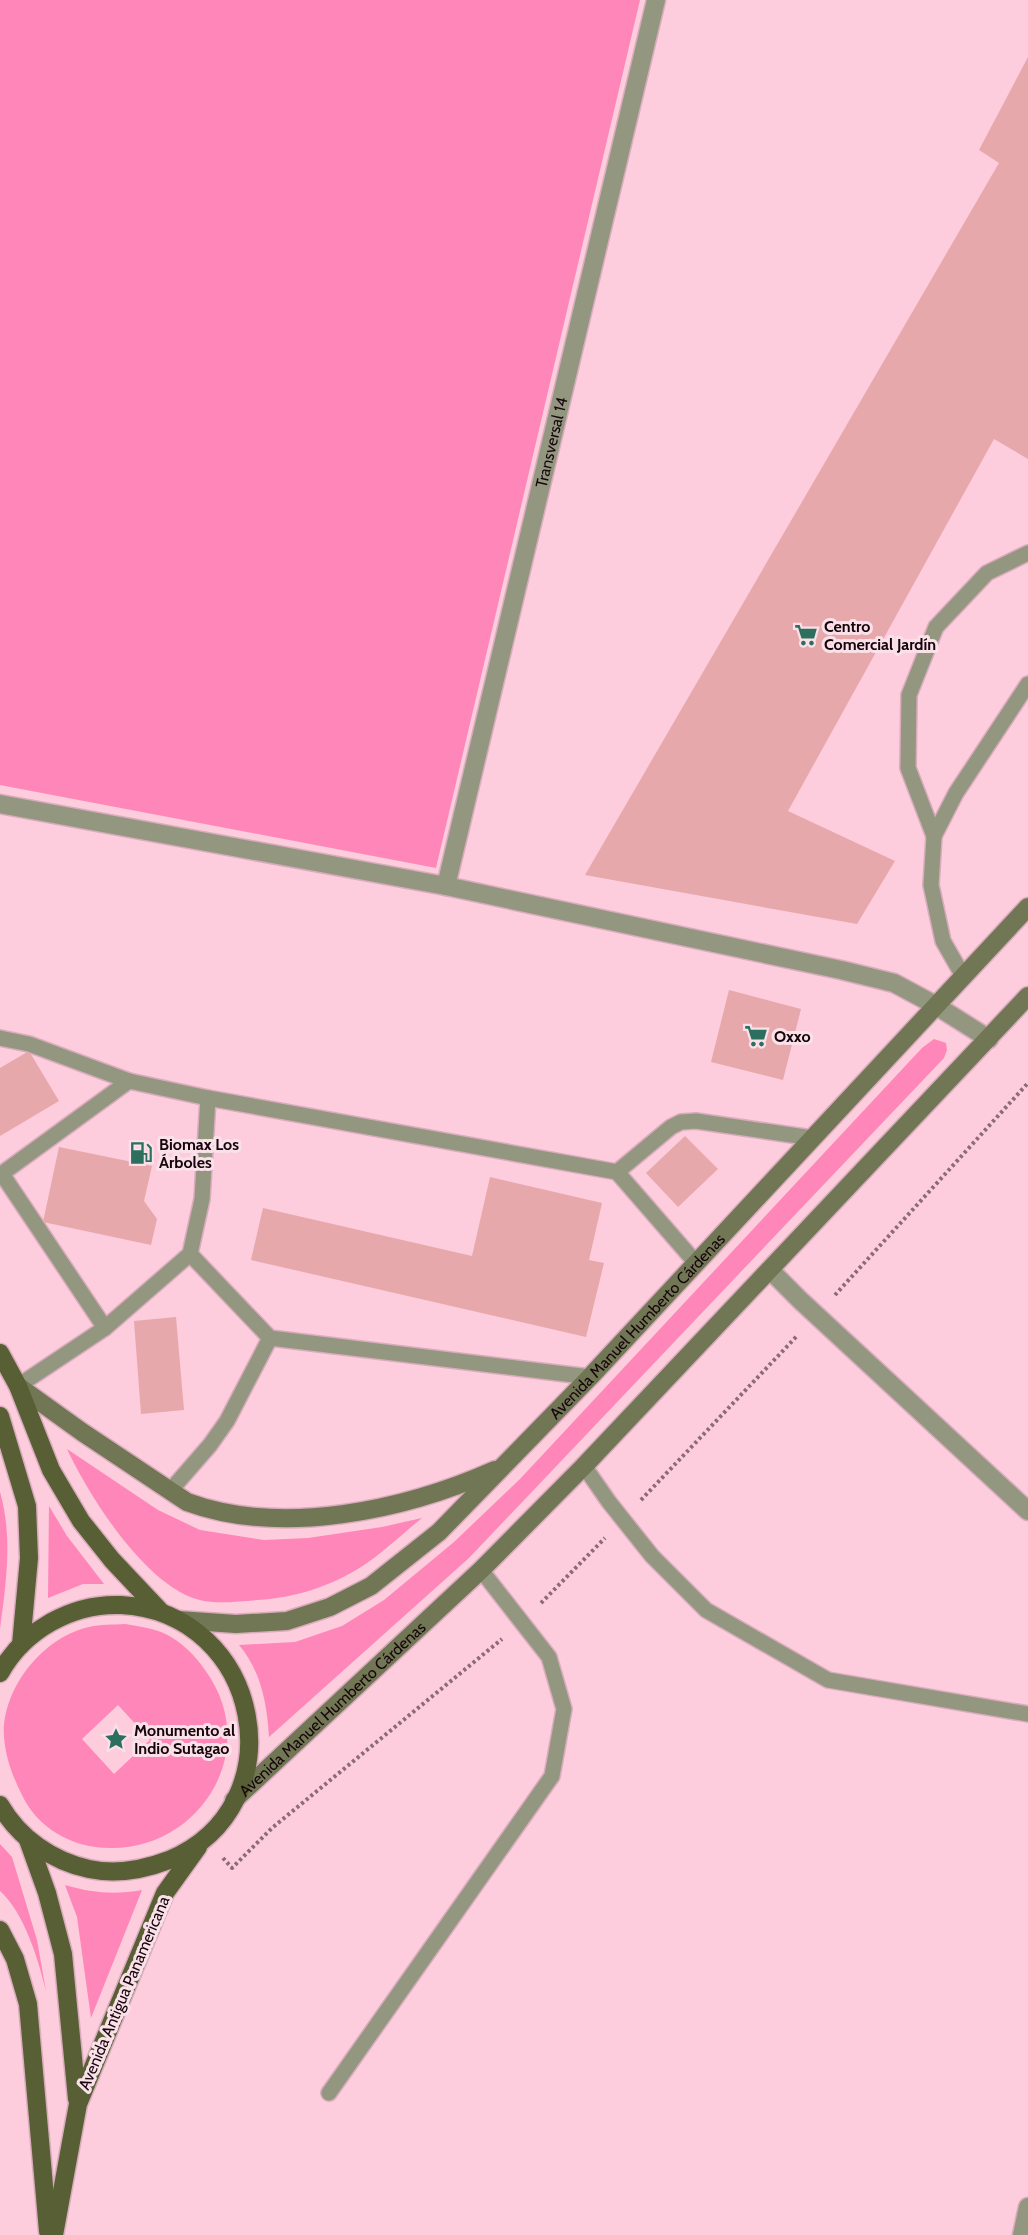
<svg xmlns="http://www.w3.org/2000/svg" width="1028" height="2235" font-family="Cabin,sans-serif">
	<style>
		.green { fill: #ff86b9; fill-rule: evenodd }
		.building { fill: #e7a8ac }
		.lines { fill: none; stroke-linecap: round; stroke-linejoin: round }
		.lane-casing { stroke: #d8acbc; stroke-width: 18 }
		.street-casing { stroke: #d8acbc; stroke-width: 21 }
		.secondary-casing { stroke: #d8acbc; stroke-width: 21 }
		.primary-casing { stroke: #d8acbc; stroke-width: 21 }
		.path { stroke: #8c6a76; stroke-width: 4; stroke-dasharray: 3 3; stroke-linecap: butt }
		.lane { stroke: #939780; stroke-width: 15 }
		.street { stroke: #939780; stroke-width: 18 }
		.secondary { stroke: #717654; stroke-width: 18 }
		.primary { stroke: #595f34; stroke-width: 18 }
		.labels { text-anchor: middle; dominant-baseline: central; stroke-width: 6; stroke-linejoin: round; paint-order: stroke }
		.street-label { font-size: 16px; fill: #17050c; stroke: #fae1e9 }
		.poi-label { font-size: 16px; font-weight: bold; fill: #17050c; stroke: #fae1e9; text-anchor: start }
	</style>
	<rect width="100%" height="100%" fill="#fdccdd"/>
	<g class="green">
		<path d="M0,0h640l-204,868 -436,-83z"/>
		<path d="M934,1039l12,4 1,7 -3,8 -475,500 -200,179c-2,-33 -8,-66 -30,-92l56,-3 47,-16 42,-26 70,-58 66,-63 402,-431z"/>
		<path d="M67,1449l91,61 42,20 64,10 44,-2 74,-11 40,-9c-20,16 -39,35 -61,49 -30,19 -67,31 -103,33 -17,1 -37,4 -54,1 -56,-10 -115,-105 -137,-152z"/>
		<path d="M0,1492c13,45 6,91 0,137z"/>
		<path d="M49,1506l18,30 37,48h-21l-35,14z"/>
		<path d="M125,1624c12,2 25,4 36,8 18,7 33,22 44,38 61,83 -11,190 -110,177 -30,-4 -59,-23 -72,-50 -10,-20 -17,-37 -19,-60 -3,-48 39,-100 85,-110 12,-3 25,-2 36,-3zM118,1705l32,35 -36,34 -32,-35z"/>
		<path d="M0,1844l12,13 25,83 9,51c-8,-32 -21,-77 -46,-100z"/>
		<path d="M65,1885c27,8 50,10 77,5l-51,128 -14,-101z"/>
	</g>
	<g class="building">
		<path d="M1028,57v402l-34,-20 -206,372 107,50 -38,63 -272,-49 414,-712 -20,-13z"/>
		<path d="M729,990l72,19 -18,71 -72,-18z"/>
		<path d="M29,1051l30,50 -59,35v-68z"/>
		<path d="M685,1136l33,33 -40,38 -32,-34z"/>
		<path d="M59,1147l93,19 -8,35 13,18 -6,26 -108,-23z"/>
		<path d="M490,1177l112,26 -13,57 15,3 -18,74 -335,-77 12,-52 209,48z"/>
		<path d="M176,1317l8,93 -43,4 -7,-93z"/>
	</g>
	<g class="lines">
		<g class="lane-casing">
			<g id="lane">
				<path d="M934,836l-26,-68 1,-73 27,-68 51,-54 41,-20"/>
				<path d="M963,976l-20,-35 -12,-56 3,-49 22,-43 72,-109"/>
				<path d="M0,1038l29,6 100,37 79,17 409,74 54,-45 10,-5 15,-1 116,17"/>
				<path d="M617,1172l79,91"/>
				<path d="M2,1174l103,154"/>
				<path d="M0,1175l129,-94"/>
				<path d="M190,1254l80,84 320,39"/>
				<path d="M18,1386l87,-58 85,-74 12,-55 6,-101"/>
				<path d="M584,1466l25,36 43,54 54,54 122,70 200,34"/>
				<path d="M170,1491l40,-46 17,-24 43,-83"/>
				<path d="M329,2093l223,-317 12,-67 -15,-52 -68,-87"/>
			</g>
		</g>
		<g class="street-casing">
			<g id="street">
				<path d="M0,804l446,82 395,84 53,13 41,22 54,34"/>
				<path id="s1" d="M446,886l210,-886"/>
				<path d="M770,1270l30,30 228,211"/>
				<path d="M1022,2235l6,-28"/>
			</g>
		</g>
		<g class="secondary-casing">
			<g id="secondary">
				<path d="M18,1386l64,46 105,70c95,35 218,8 308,-32"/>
				<path id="s2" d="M178,1620l58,4 51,-3 43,-14 41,-21 68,-54 151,-155 438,-470"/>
				<path id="s3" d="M234,1800l247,-230 103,-104 444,-470"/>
			</g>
		</g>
		<g class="primary-casing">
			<g id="primary">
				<path d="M0,1353l18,33 33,84 30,51 31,39 49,52"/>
				<path d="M0,1416l27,90 2,52 -8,87"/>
				<path d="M0,1673c24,-43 72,-70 121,-68 141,7 178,201 48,255 -26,10 -52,15 -80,9 -37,-8 -70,-31 -89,-64"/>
				<path d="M28,1840l19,53 16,61 14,145"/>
				<path d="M0,1930l15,29 13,45 20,227"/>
				<path d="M54,2235l24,-131 87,-211 33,-46"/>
			</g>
		</g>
		<g class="path">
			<path d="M835,1295l193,-212"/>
			<path d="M641,1500l156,-164"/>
			<path d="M541,1603l64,-65"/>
			<path d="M223,1858l9,10 40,-40 230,-189"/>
		</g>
		<use href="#lane" class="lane"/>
		<use href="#street" class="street"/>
		<use href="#secondary" class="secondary"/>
		<use href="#primary" class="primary"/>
	</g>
	<defs>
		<g id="supermarket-bare" transform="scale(1.8)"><path d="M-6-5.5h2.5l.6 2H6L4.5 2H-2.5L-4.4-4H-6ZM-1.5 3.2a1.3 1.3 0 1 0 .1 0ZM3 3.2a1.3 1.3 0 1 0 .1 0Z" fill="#2d6f5f" stroke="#fae1e9" stroke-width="2.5" paint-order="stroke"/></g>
		<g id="fuel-bare" transform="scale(1.8)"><path d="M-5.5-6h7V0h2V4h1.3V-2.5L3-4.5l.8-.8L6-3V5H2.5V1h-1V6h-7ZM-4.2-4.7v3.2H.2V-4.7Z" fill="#2d6f5f" stroke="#fae1e9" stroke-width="2.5" paint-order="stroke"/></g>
		<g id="sight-bare" transform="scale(1.8)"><path d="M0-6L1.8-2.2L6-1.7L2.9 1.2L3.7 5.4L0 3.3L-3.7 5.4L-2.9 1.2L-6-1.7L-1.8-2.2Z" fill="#2d6f5f" stroke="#fae1e9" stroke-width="2.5" paint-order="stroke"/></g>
	</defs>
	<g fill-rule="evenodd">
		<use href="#supermarket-bare" x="806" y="635"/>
		<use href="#supermarket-bare" x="756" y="1036"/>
		<use href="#fuel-bare" x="141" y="1153"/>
		<use href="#sight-bare" x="116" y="1739"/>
	</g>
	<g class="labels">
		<g class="street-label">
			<text stroke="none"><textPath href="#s1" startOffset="456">Transversal 14</textPath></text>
			<text stroke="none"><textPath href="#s2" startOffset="573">Avenida Manuel Humberto Cárdenas</textPath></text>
			<text stroke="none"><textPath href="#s3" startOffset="134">Avenida Manuel Humberto Cárdenas</textPath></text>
			<text transform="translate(124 1993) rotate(-67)">Avenida Antigua Panamericana</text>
		</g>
		<g class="poi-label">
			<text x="824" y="626">Centro<tspan x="824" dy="18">Comercial Jardín</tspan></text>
			<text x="774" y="1036">Oxxo</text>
			<text x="159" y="1144">Biomax Los<tspan x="159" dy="18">Árboles</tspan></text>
			<text x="134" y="1730">Monumento al<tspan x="134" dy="18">Indio Sutagao</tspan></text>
		</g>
	</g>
</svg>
